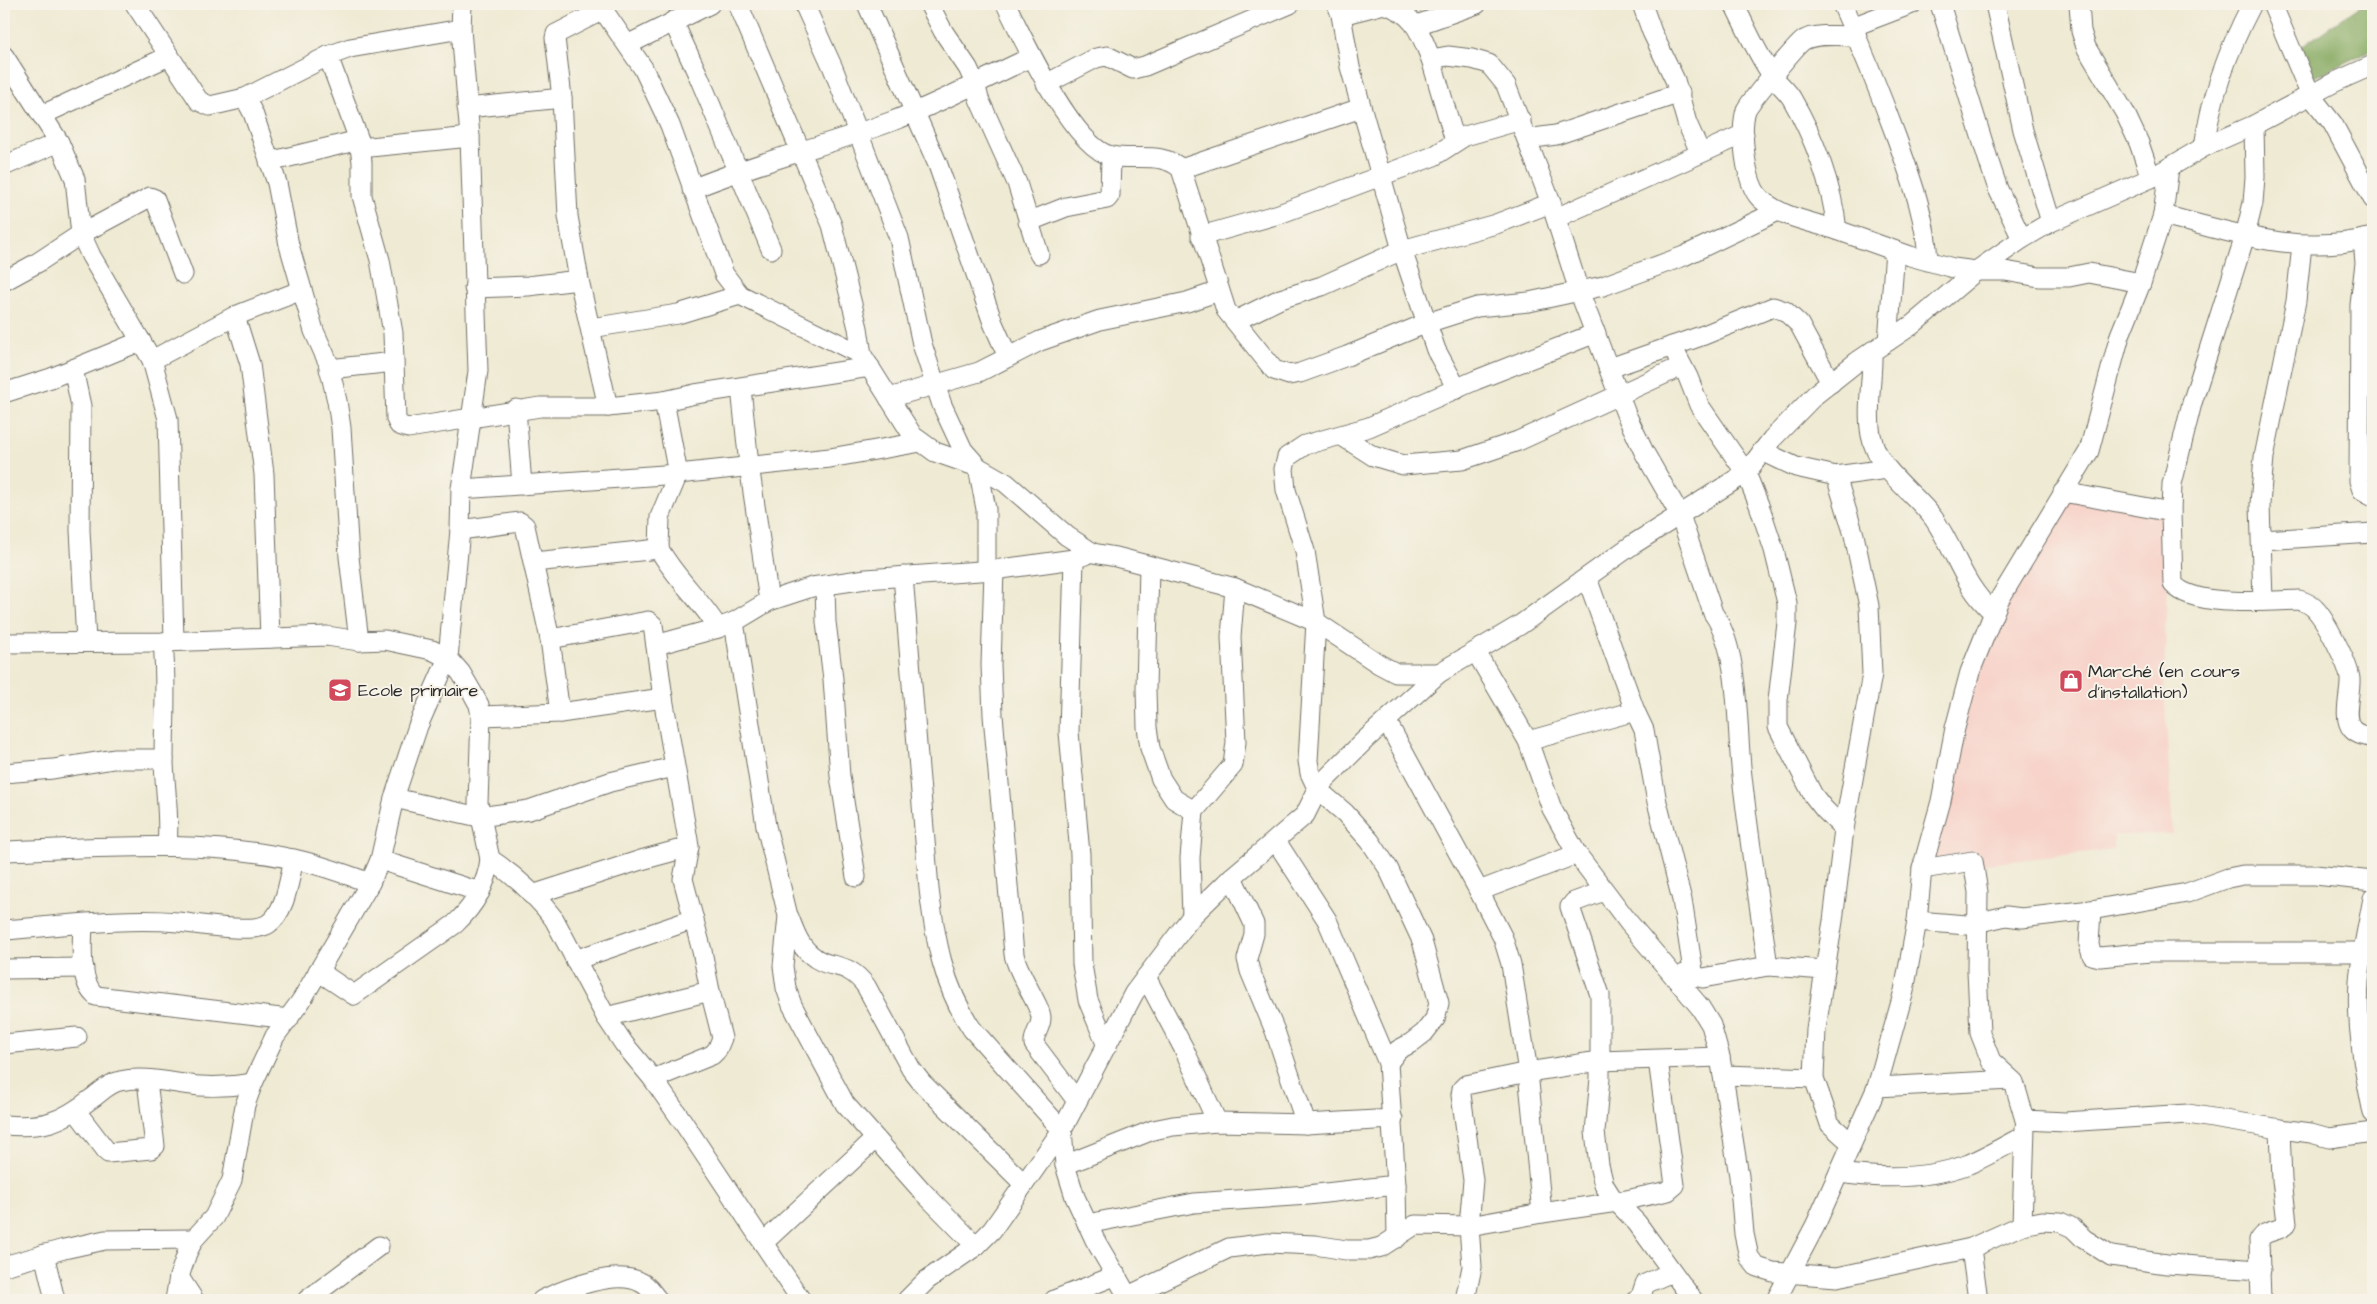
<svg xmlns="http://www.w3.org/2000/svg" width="2377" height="1304" font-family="'Architects Daughter',sans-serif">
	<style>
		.built { fill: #f7d1c8 }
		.forest { fill: #83a75d; stroke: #576944 }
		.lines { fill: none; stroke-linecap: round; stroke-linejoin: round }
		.minor-casing { stroke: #706e66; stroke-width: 21 }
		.minor { stroke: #fff; stroke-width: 19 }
		.labels { text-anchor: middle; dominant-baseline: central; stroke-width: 4; stroke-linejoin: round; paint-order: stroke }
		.poi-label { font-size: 18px; fill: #2b2b2b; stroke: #f7f3e8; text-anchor: start }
	</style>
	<rect width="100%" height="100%" fill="#f7f3e8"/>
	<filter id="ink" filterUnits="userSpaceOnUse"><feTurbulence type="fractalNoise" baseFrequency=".02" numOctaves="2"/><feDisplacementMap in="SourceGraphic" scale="10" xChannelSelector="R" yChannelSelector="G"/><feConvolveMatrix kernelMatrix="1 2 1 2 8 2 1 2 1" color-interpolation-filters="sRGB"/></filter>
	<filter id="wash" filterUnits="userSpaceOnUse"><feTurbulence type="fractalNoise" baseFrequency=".0096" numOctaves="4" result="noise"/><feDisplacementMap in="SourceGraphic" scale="20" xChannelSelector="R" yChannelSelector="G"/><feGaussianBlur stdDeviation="1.12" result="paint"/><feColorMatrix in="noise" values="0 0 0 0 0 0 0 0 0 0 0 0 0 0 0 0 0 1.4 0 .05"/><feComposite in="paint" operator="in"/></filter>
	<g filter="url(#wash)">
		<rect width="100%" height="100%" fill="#efead3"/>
		<path class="built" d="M2061,491l108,17 -5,179 9,147 -59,1v14l-195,23 53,-217z"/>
		<path class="forest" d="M2363,4h10v45l-67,32 -9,-31z"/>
	</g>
	<g filter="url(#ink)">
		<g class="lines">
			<g class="minor-casing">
				<g id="minor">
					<path d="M135,4l64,97 11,5 35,-8 83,-42 22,-8 111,-19"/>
					<path d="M599,4l44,64 27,57 54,149 16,21 122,60 51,81 22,16 43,15 28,16 61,53 26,17 23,4 119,31 81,34 63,42 17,9h43"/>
					<path d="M738,4l94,221 26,103 4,27"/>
					<path d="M804,4l29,64 66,170 23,106 20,61 21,45 15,17 8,42v61"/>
					<path d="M867,4l71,161 55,158 15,34"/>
					<path d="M929,4l14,27 25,37 7,15 4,16 38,84 22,71"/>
					<path d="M1006,4c17,35 67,143 105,152 22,5 53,-5 70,13l45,141 48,60 15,5 11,-2 47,-17 80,-33 50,-16 52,-5 74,-16 81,-30 94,-45"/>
					<path d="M1337,4l4,11 9,52 52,183 34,100 21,39"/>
					<path d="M1384,4c31,10 36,28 47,55l17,-3 24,3 17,5 17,21 45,118 28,88 47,123 18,38 36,63 33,98c28,39 23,116 29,163 7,64 17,127 26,190l57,4 -9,59 -2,49 16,46 21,19"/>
					<path d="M1642,4l10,28 23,48 12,43 13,29"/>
					<path d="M1734,4c12,24 23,50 38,71 6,9 15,15 20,24 22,38 40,86 45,131l73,26 43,12 23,3h29l34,6h30l20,-4 52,10"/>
					<path d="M1842,4c20,44 38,89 55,135 14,40 29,78 31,122"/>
					<path d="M1940,4l49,158 9,27 24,50"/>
					<path d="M1995,4l28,126 28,92"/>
					<path d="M2079,4l2,27 5,16 39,66 14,30 12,35"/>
					<path d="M2272,4l39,92 22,28 40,75"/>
					<path d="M603,10l-47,24 -1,4 7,60 6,118 11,64 29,127"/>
					<path d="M1341,15l43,-11"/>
					<path d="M673,21l26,56 72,172"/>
					<path d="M1417,25l60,-21"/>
					<path d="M1852,27l60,-23"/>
					<path d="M629,44l81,-40"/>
					<path d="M4,56l55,86 16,37 6,55 10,22 61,104 16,59 6,222"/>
					<path d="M328,56l31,84 3,22v34l18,64 13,73 3,86 3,6 9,3 132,-21h68l56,-6 31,-7 175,-27"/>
					<path d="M1431,59l24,82"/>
					<path d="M1046,84l50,-26 11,-2 26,13 12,-3 145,-62"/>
					<path d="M245,98l8,15 24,70 12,62 25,86 14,31 9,39 4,27 8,129 10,84"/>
					<path d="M467,108l95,-10"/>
					<path d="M42,115l127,-59"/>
					<path d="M2254,125l1,52 -2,26 -8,33 -53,167 -20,81 -1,28 2,72c21,24 95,17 126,16 7,2 12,4 17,10 10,11 33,55 34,69 1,15 -8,38 2,50 5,6 14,7 21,9"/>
					<path d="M1527,139l29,-4 124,-42"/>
					<path d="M2204,147c7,-51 24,-97 48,-143"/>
					<path d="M360,148l110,-11"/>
					<path d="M269,162l90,-22"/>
					<path d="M4,166l55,-24"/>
					<path d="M1181,169l180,-61"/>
					<path d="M692,189c65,-27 133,-43 198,-67 49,-18 95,-44 142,-65"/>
					<path d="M2163,215c71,18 136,41 210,22"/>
					<path d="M1556,218l188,-84"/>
					<path d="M1028,222l38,-15 41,-8 3,-4 1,-39"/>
					<path d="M1837,230c-25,-8 -58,-13 -77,-32 -15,-15 -20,-68 -14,-88 3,-7 51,-66 58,-70 14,-7 37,-4 53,-4"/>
					<path d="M1201,236l78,-22 155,-58 31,-20 56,-16"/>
					<path d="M2363,239l2,24 -5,42 -1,176 3,9 11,6"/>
					<path d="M4,281l33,-18 44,-29 69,-37 5,2 28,75"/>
					<path d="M474,288l54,-2 51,-6"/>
					<path d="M235,316l15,48 14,110 6,164"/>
					<path d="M1235,321l45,-22 42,-13 80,-36 94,-26 55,-21"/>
					<path d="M591,328l87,-14 62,-19"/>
					<path d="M1888,341l7,-90"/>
					<path d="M1672,346l16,31 11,28 47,68 13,32 15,45 13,53v20l-9,77v27l35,68 11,14 20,20"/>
					<path d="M1872,351c1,27 -6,57 -1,84 7,37 43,56 63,84 22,32 29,67 59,93"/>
					<path d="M152,360l83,-44 67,-26"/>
					<path d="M1610,368l94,-33 69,-28 12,4 14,13 32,59"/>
					<path d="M73,369l8,37 -1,124 6,112"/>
					<path d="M329,369l65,-7"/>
					<path d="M741,388l8,77 20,136"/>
					<path d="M4,393l47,-15 90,-37"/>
					<path d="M889,398l90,-26 61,-31 60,-21 87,-18 32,-11"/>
					<path d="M516,409l6,76"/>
					<path d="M1342,436l31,20 30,9 59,-5 56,-19 164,-75"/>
					<path d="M1762,451l34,16 40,9 51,-7"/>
					<path d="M461,489l217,-15 152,-16 91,-16"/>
					<path d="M2063,492l108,20"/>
					<path d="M460,530l60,-8 5,4 25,113 10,74"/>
					<path d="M2263,540l110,-7"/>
					<path d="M659,549l1,-32 18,-43 -14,-73"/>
					<path d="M1074,559l-5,173 11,122 2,110 6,36 19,46"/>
					<path d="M534,562l125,-13c17,30 41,50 59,79"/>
					<path d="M1149,567l-3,122 1,38 3,21 11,31 13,20 20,12"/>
					<path d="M994,570l-3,95 2,50 21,239c3,19 27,52 27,64 0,10 -8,17 -7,26l43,57"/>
					<path d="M903,576l26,313c6,50 14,97 43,140l90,101 3,35 10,32 20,43 35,60"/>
					<path d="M1587,578l48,133 9,19 13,72 25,98 12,77"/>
					<path d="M825,586l1,36 7,57 7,97 16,101"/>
					<path d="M2263,601l-3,-97 4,-47 32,-156 6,-56"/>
					<path d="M734,622l32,204 22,90 -5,50 3,22 6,17 53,99 78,88 53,54"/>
					<path d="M550,639l98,-18 5,4 10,73 25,142 1,7 -6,32 19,72 8,40 12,47 -5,12 -5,5 -59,24"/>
					<path d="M163,642c4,40 1,79 1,120 1,28 6,57 3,84"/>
					<path d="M4,643l159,-1 164,-6 32,5 26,-1 47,10 16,8 13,15 11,19 7,13 2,11 -3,87 12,56c24,16 47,37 64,60l52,98 18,27 29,35 30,43 118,178"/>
					<path d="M656,645l62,-17 16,-6 35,-21 43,-14 54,-8 128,-9 80,-11 11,-4"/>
					<path d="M1476,652l52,89 24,68 25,45 52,69 71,84 11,18 9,32 19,119 5,58 5,23 8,10 16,5 64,5 134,-29 51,-23 20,-4 18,1 13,6 11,11 27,17 56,8 94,6"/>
					<path d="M481,716l79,-3 103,-15"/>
					<path d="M1387,722l92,169 98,-37"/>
					<path d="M1528,741l107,-30"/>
					<path d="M4,773l49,-4 61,-10h50"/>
					<path d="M394,798l85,19 50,-7 81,-28 64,-15"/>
					<path d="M1276,841l51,79 61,143 8,122 1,53"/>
					<path d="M4,851c94,-3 196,-12 289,8 26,5 52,15 77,24"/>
					<path d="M380,860l100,32"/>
					<path d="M1922,869l51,-8 5,31 -1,79 3,62 11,28 23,21 11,38 40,2 123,-8 92,15"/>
					<path d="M1232,877l22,47v10l-7,25 3,12 25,60 31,93"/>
					<path d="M1479,891l24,47 8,26 17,108 14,141"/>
					<path d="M1604,891l-30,11 -4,5 30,88v83l-5,54 4,33 5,20 7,11 26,27 56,77"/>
					<path d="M532,895l109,-35 48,-13"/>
					<path d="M2373,898c-5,28 -12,56 -14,84 -3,44 5,88 14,131"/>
					<path d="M2091,910l-2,35 3,10 8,2 50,-5h213"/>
					<path d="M1192,916l-2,-58 4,-47 39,-46 3,-23 -5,-105 4,-49"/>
					<path d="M789,917c5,13 10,28 21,37 20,18 35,4 56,32l45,83 11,14 102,101"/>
					<path d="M1917,921l50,4 39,-9 16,2 69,-8 96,-17 41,-15 15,-3h72l58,6"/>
					<path d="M83,925c-1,20 -4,58 13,71l193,23"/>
					<path d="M4,930c57,-4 117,-13 174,-8 19,2 75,12 90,2 18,-12 21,-45 26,-65"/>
					<path d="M575,960l119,-41"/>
					<path d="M4,969l80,-1"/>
					<path d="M1825,970l8,-49 11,-92 28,-155 -3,-68 -15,-71 -18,-59"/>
					<path d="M318,971l36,24 101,-71c19,-18 32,-39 35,-65"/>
					<path d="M1684,974l19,4 65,-12"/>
					<path d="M1146,977l38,72 33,73"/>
					<path d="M606,1017l104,-26"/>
					<path d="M4,1044l73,-7"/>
					<path d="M1388,1063l10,-13 13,-7 13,-10 11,-14 4,-16 -17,-62 -34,-73 -18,-27 -25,-28 -27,-23 -8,-17 -2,-12 8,-139 -11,-71 -19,-61 -2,-21 3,-12 18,-12 64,-18 107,-47 120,-47"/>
					<path d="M1723,1075l91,3"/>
					<path d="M1877,1087l134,-7"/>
					<path d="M76,1111l32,42 43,-4 4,-3 -8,-65"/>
					<path d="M4,1125c39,3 56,-2 87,-26 9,-6 18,-16 29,-18 25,-6 55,3 80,5 17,1 35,0 53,-3"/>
					<path d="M1065,1165l88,-35 20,-4 44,-4 89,2 87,-5"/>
					<path d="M1840,1173c42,6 89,6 129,-9 19,-8 37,-19 55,-28"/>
					<path d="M1087,1224l107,-21 114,-8 88,-10"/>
					<path d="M2022,1225l3,-98"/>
					<path d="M763,1243l112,-104"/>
					<path d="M1971,1248l7,52"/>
					<path d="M44,1254l11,46"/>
					<path d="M4,1266l60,-17 41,-9 89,-1"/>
					<path d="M179,1277l15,23"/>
					<path d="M1128,1296l101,-48 39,-5 47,2 31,5h23l12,-3 34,-22 54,1 73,-13 75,-11 51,-11 7,-6 -17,-125"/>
					<path d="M175,1300l4,-23 8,-24 7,-14 20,-22 18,-37 13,-75 8,-22 22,-47 26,-35 69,-118 10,-23 14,-62 24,-72 30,-68 12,-128 1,-41 17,-118 -8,-234 -9,-108 1,-25"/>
					<path d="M307,1300l72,-54"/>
					<path d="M542,1300c23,-11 76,-32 100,-17 7,3 11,12 16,17"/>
					<path d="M907,1300l20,-20 49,-34 16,-16 70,-100 72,-137 58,-77 40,-39 73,-62 15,-30 45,-45 74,-67 81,-48 112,-80 114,-72 26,-34 43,-44 43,-34 54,-36 64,-54 46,-32 29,-17 100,-44 53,-31 50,-22 79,-42 40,-18"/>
					<path d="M1054,1300l63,-25"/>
					<path d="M1465,1300l7,-33 -3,-41 4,-46 -12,-85 1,-6 4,-4 62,-13 71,-11 121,-4"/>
					<path d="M1636,1300l5,-4 4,-12 27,-12"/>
					<path d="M1776,1300l39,-74 62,-139 27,-96 13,-70 5,-52 19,-68 14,-73 15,-56 29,-72 90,-149 31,-116 21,-52 22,-68 6,-47"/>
					<path d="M2261,1300l-2,-60c5,-11 21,-7 28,-17l-5,-43 -2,-51 31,4 18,5 44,-6"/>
				</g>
			</g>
			<use href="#minor" class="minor"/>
		</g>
	</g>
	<defs>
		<g id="shop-square" transform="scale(1.25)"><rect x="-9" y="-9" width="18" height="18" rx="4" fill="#d1495b" stroke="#f7f3e8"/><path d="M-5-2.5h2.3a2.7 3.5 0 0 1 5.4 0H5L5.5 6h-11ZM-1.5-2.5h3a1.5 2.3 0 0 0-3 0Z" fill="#fff"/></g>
		<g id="school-square" transform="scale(1.25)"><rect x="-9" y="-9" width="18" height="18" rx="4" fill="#d1495b" stroke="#f7f3e8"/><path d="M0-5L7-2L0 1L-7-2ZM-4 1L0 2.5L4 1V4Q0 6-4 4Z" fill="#fff"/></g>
	</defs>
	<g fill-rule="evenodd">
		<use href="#shop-square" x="2071" y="681"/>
		<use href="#school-square" x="340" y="690"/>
	</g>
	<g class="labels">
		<g class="poi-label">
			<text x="2088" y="671">Marché (en cours<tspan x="2088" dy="21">d'installation)</tspan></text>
			<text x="358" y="690">Ecole primaire</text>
		</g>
	</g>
	<rect width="2377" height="1304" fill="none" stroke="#f7f3e8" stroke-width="20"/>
</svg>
